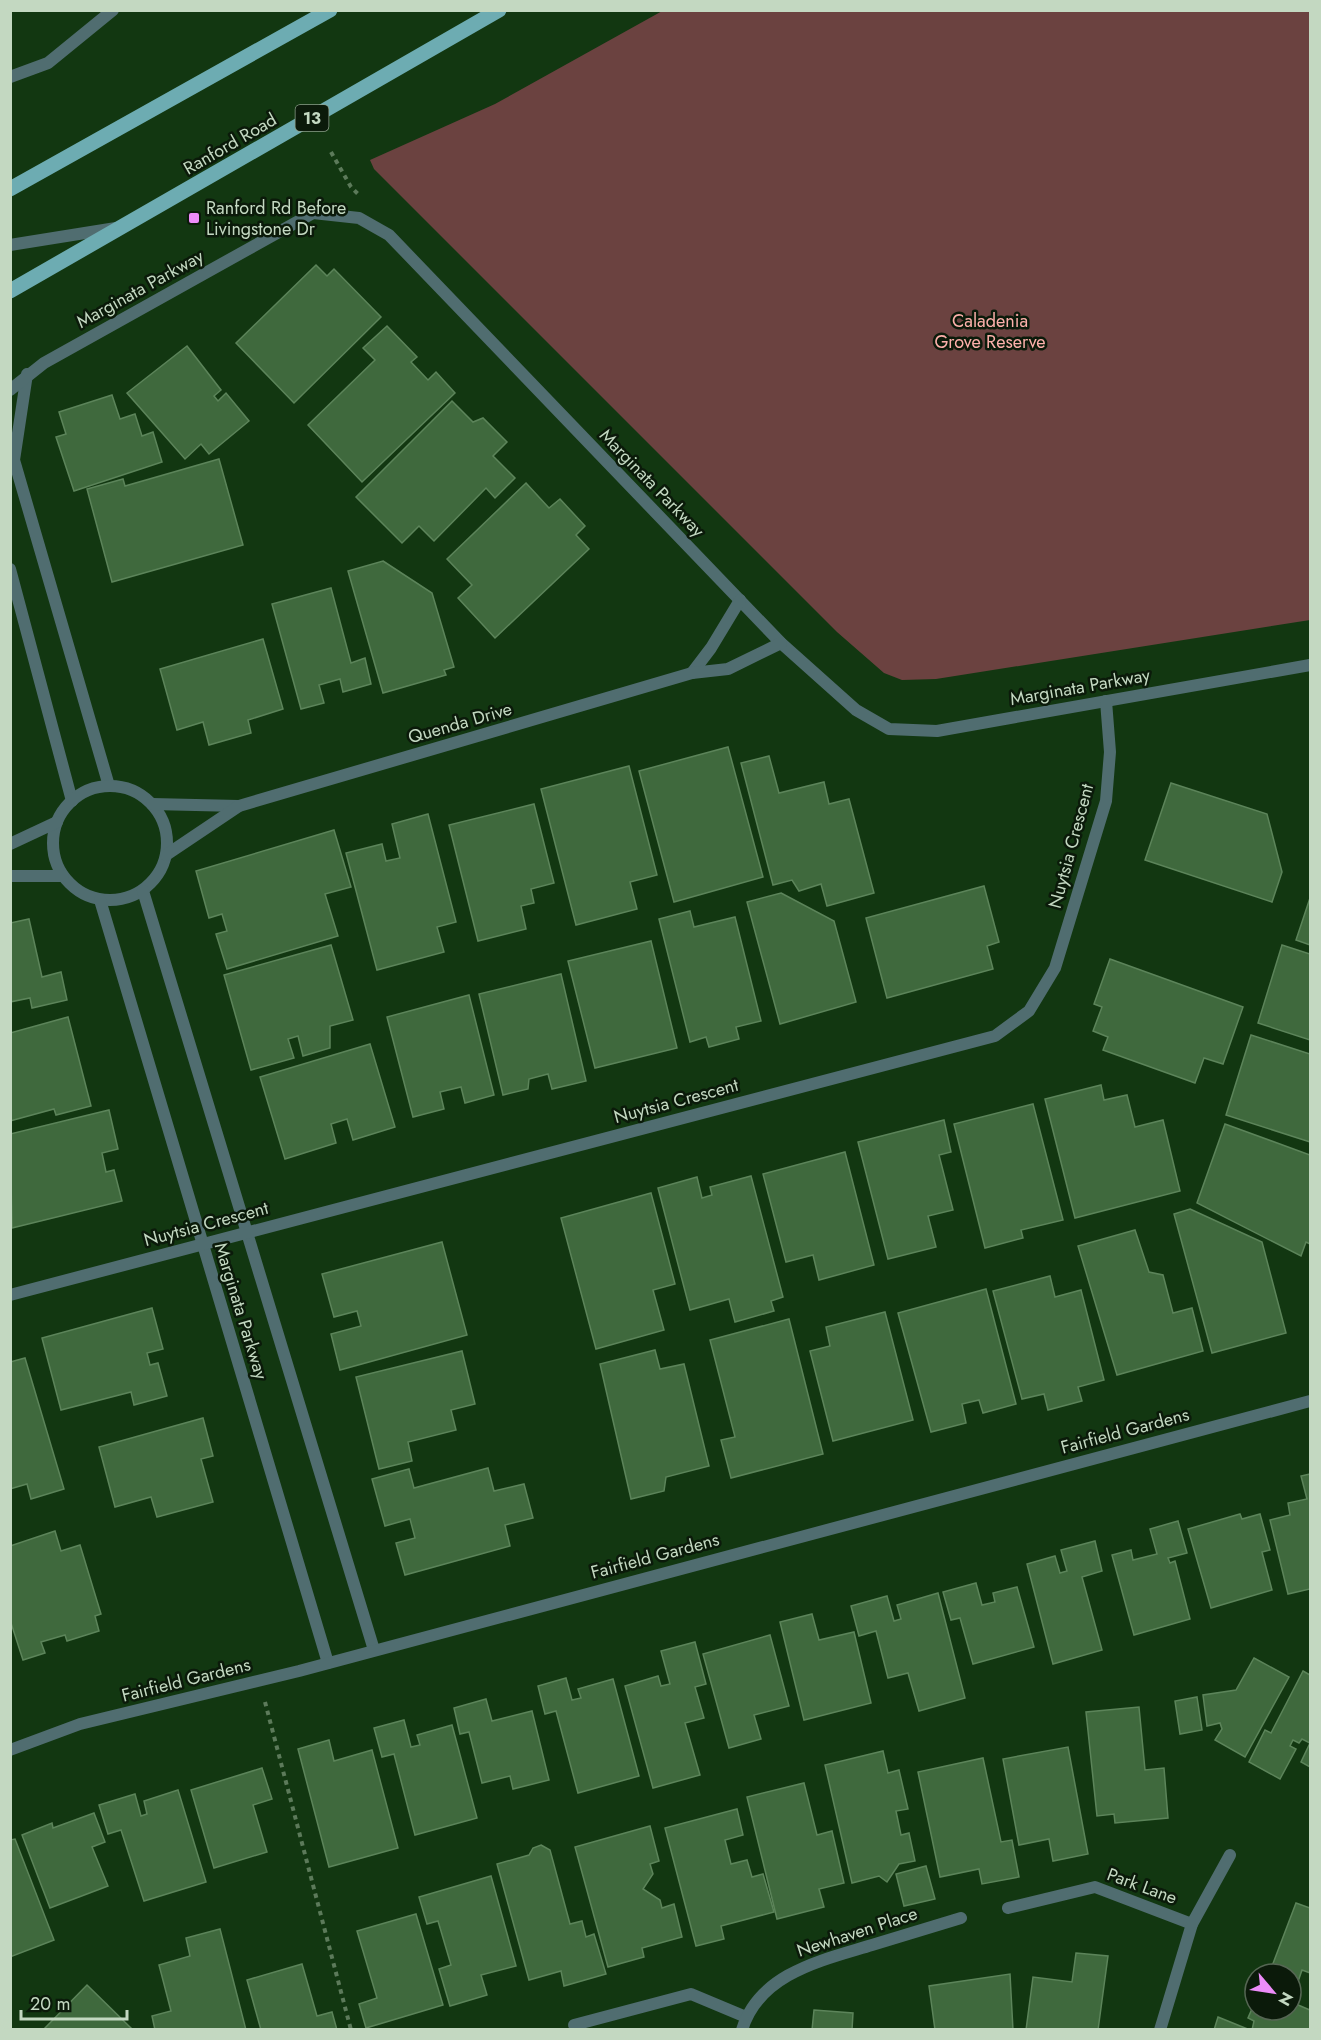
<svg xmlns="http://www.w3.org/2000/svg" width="1321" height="2040" font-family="Jost,sans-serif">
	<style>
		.green { fill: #6b4240 }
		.building { fill: #3f693d; stroke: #5c845a; stroke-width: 1.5 }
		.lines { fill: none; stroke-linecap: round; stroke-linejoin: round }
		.path { stroke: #5c7a5a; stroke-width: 4; stroke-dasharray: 4.5 4.5; stroke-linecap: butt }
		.lane { stroke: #506d70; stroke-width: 12 }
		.street { stroke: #506d70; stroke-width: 12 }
		.primary { stroke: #6dacb2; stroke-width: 15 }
		.poi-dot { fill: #ed8cf9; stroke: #0b1a0a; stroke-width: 2 }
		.labels { text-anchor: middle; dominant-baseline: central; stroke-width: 5; stroke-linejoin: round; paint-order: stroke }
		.shield { fill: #0b1a0a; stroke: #8c9f8a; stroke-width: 1.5 }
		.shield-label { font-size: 16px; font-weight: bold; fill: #c3d8c1 }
		.street-label { font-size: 18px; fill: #c3d8c1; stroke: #0b1a0a }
		.poi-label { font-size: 18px; fill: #c3d8c1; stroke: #0b1a0a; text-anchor: start }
		.park-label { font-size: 18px; fill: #fdb0ab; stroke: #0b1a0a }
	</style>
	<rect width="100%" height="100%" fill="#123711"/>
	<path class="green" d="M664,10l646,1v609l-374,59 -34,1 -18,-7 -47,-41 -463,-463 -4,-9 125,-56z"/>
	<g class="building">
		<path d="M316,265l11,11 7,-7 47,48 -87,86 -58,-60z"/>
		<path d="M387,326l30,31 -6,5 17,18 8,-8 19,21 -93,89 -54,-57 67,-65 -12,-12z"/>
		<path d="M187,346l34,44 -7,6 4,5 8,-8 23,28 -40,33 -8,-10 -16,15 -58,-66z"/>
		<path d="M112,395l8,24 15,-5 7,22 11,-4 9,30 -88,29 -18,-54 10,-3 -7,-22z"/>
		<path d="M452,401l21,21 10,-4 24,24 -14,14 22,22 -20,20 -9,-10 -52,53 -15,-15 -17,17 -46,-46z"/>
		<path d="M219,459l24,86 -131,37 -25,-93 36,-10 2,7z"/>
		<path d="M526,483l23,25 11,-9 25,27 -9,9 13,14 -94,89 -37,-40 14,-13 -25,-26z"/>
		<path d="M383,561l49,32 22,74 -10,3 2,5 -63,18 -35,-122z"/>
		<path d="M331,588l20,75 14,-5 6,26 -28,8 -3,-13 -21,6 5,18 -23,6 -29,-105z"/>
		<path d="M263,639l20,70 -35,11 3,13 -42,12 -6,-23 -26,8 -17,-61z"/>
		<path d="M728,747l35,130 -89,25 -35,-131z"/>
		<path d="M769,756l10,37 45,-11 5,22 20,-5 25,94 -47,13 -6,-22 -22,7 -7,-11 -19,5 -32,-122z"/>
		<path d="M629,766l28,109 -27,7 7,27 -61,16 -35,-136z"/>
		<path d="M1171,783l96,31 15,58 -10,30 -127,-42z"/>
		<path d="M534,804l20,79 -23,6 3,14 -13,3 5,23 -48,12 -29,-116z"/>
		<path d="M428,814l28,108 -19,5 7,25 -67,18 -31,-117 36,-9 4,17 14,-3 -8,-34z"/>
		<path d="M334,830l17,57 -26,7 13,42 -111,33 -11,-35 11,-3 -5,-17 -13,4 -13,-47z"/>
		<path d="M984,886l15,56 -12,4 6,23 -106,29 -21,-80z"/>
		<path d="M781,893l53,28 22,81 -76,22 -33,-122z"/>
		<path d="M1310,898v47l-14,-5z"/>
		<path d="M690,911l4,16 41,-10 26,104 -25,6 3,12 -30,8 -3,-10 -16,5 -31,-123z"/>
		<path d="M29,919l13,58 19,-5 6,28 -35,8 -2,-10 -20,4v-79z"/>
		<path d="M651,941l26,107 -82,20 -27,-107z"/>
		<path d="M331,945l22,75 -23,6v22l-27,8 -5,-20 -10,3 6,19 -43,12 -27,-95z"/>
		<path d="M1282,945l28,9v86l-52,-17z"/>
		<path d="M1110,959l133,48 -20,57 -19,-6 -9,25 -92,-33 5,-13 -15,-6 9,-24 -8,-3z"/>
		<path d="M561,974l25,107 -34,8 -4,-15 -19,5 -1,10 -25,6 -24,-101z"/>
		<path d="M469,995l25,100 -29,8 -4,-16 -21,5 4,17 -31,8 -26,-100z"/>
		<path d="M68,1017l23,89 -35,9 -2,-6 -44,12v-88z"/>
		<path d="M1251,1035l59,19v88l-84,-27z"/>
		<path d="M370,1044l25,83 -42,13 -6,-21 -16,5 5,19 -51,16 -25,-82z"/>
		<path d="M1101,1085l3,15 23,-5 8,32 28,-7 17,71 -105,27 -30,-119z"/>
		<path d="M1033,1104l30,116 -42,10 2,8 -38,10 -31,-124z"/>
		<path d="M109,1110l9,39 -16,4 4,19 8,-2 8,31 -110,27 -2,-94z"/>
		<path d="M944,1120l7,32 -12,3 14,55 -25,6 8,31 -48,12 -30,-117z"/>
		<path d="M1225,1124l85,31v89l-4,-2 -5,14 -104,-53z"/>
		<path d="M845,1152l29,113 -55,15 -6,-25 -27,7 -23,-88z"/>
		<path d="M751,1176l32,121 -12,4 3,10 -39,11 -6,-23 -39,11 -32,-122 39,-11 5,21 10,-3 -2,-8z"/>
		<path d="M651,1193l24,91 -22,6 11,40 -68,19 -35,-131z"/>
		<path d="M1190,1209l72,33 24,91 -74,20 -38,-139z"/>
		<path d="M1135,1230l14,42 14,3 10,38 19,-5 11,43 -86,24 -39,-129z"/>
		<path d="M442,1242l25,93 -127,35 -9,-36 30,-8 -4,-15 -23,6 -12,-43z"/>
		<path d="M1050,1276l5,21 26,-7 23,90 -26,7 4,14 -34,9 -4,-16 -22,5 -29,-108z"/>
		<path d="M986,1289l30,115 -33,9 -4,-13 -17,4 4,19 -35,9 -33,-119z"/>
		<path d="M152,1308l11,41 -16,4 3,12 8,-2 9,33 -33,9 -3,-13 -70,18 -19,-72z"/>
		<path d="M885,1312l28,108 -80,21 -23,-90 20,-5 -4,-19z"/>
		<path d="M789,1319l34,135 -92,24 -10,-38 14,-3 -25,-97z"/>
		<path d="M655,1350l5,19 24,-5 25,102 -43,11 -2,14 -33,8 -31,-135z"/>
		<path d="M462,1351l13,53 -24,6 5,20 -48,12 4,19 -33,8 -23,-92z"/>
		<path d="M25,1358l39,131 -33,10 -4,-15 -17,5v-127z"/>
		<path d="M203,1418l10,38 -12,3 12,43 -56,15 -6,-20 -36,10 -16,-60z"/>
		<path d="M488,1468l6,23 30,-7 9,34 -28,7 5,21 -105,29 -9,-32 19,-5 -5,-19 -25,7 -13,-47 37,-10 5,19z"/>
		<path d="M1310,1474v115l-22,5 -18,-74 20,-5 -2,-12 19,-4 -6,-23z"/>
		<path d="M1240,1514l2,5 18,-5 10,36 -8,2 10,38 -61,18 -23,-79z"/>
		<path d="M1178,1521l9,32 -19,5 2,5 5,-2 15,58 -56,16 -22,-80 19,-5 2,10 24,-6 -7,-25z"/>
		<path d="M55,1531l6,20 19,-6 21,69 -6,2 4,15 -32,10 -2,-6 -24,7 4,11 -22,7 -13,-40v-74z"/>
		<path d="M1095,1541l7,30 -20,6 20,73 -49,14 -26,-100 28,-8 5,17 7,-2 -6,-21z"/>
		<path d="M976,1583l6,22 13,-3 -2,-9 24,-6 17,60 -61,17 -13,-46 -9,2 -8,-28z"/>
		<path d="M938,1593l27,105 -46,13 -11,-38 -20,5 -12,-47 -17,5 -8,-30 36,-10 7,25 7,-2 -4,-14z"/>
		<path d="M812,1614l7,26 35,-8 17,71 -67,17 -24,-98z"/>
		<path d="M770,1635l19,71 -35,9 7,24 -32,9 -26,-94z"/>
		<path d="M695,1642l11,42 -11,3 9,31 -19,5 15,52 -47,13 -28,-102 33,-10 3,10 9,-2 -9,-33z"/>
		<path d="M1254,1658l35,19 -44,80 -30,-17 7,-11 -2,-6 -13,3 -4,-31 33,-5z"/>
		<path d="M1303,1671l7,4v92l-9,-5 9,-19 -8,-4 -3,4 -6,-3 -3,6 6,3 -16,30 -31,-17 16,-32 6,3z"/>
		<path d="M566,1678l6,22 9,-2 -3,-9 35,-10 26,97 -61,17 -22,-82 -11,3 -7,-28z"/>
		<path d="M1197,1697l5,33 -22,4 -5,-33z"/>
		<path d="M486,1699l6,22 40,-10 17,69 -36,9 -3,-13 -28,7 -13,-51 -9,2 -6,-26z"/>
		<path d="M1139,1707l6,63 19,-2 4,50 -53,5 -1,-9 -17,2 -11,-104z"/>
		<path d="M404,1720l7,27 9,-2 -3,-10 35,-10 25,93 -62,17 -21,-81 -12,3 -8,-29z"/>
		<path d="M329,1740l5,21 38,-11 26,98 -69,19 -31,-118z"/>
		<path d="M1068,1747l20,107 -35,7 -4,-22 -30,6 -16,-86z"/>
		<path d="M883,1751l5,22 11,-3 9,39 -12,2 5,24 8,-2 6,28 -16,3 -12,18 -8,-6 -27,7 -27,-118z"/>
		<path d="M983,1758l18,84 11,-2 7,37 -37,7 -3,-15 -39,8 -22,-105z"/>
		<path d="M262,1768l10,31 -19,6 14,47 -53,16 -23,-78z"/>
		<path d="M804,1783l13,52 15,-4 12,52 -25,6 5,18 -47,12 -30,-122z"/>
		<path d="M178,1790l28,92 -62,19 -23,-71 -13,4 -9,-29 36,-11 6,22 6,-2 -3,-13z"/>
		<path d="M737,1809l6,26 -18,5 6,24 16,-4 5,17 11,-3 11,38 -53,14 3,13 -28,7 -31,-118z"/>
		<path d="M94,1813l11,29 -13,5 16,39 -58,22 -28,-73 30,-12 1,5z"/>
		<path d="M650,1826l9,35 -9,3 3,10 -10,15 17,11 2,8 12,-4 8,33 -40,11 2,9 -36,10 -33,-120z"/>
		<path d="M15,1839l39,101 -44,17v-117z"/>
		<path d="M541,1845l9,5 20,74 12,-3 4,16 8,-3 12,40 -42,12 -3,-15 -32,9 -32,-116 32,-9 4,-7z"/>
		<path d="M926,1866l9,33 -31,7 -8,-32z"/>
		<path d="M491,1876l25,90 -35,9 6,20 -37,11 -11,-37 12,-4 -13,-44 -11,3 -8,-27z"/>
		<path d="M1296,1903l14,5v65l-8,-3 -10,29 -1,-25h-22z"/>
		<path d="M416,1914l27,91 -77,23 -7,-24 18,-6 -20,-67z"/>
		<path d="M220,1929l26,101h-91l-3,-14 19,-5 -12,-46 31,-9 -4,-18z"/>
		<path d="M1076,1953l32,3 -10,74h-72l7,-53 39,5z"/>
		<path d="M302,1964l15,52 15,-4 5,18h-76l-14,-50z"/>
		<path d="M1010,1974l3,56h-78l-6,-44z"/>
		<path d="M87,1985l46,45 -89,-1z"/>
		<path d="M1255,2002v8h36v-8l19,8v20h-58l2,-9 -6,-3z"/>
		<path d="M814,2010l39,3 -1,17h-40z"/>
		<path d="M1218,2017l32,13h-36z"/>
	</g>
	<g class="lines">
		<g class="path">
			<path d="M331,152l20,35 7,7"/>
			<path d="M265,1702l86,328"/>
		</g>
		<path class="lane" d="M10,77l38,-14 65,-53"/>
		<g class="street">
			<path d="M10,245l106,-17"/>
			<path d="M27,374l-13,86 95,326"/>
			<path d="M10,390l34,-27 269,-150 46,5 30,17 392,408 75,67 33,19 48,2 373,-66"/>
			<path d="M10,569l62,232"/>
			<path d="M692,673l19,-25 29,-48"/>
			<circle cx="110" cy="843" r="57"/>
			<path d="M152,804l87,2"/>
			<path d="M10,844l47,-22"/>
			<path d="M166,855l73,-49 453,-133 36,-4 53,-26"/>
			<path d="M10,876h53"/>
			<path d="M143,891l231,759"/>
			<path d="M100,900l228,763"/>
			<path d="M10,1295l985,-259 34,-25 26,-43 51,-167 4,-49 -4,-51"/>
			<path d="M10,1750l70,-26 219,-53 1011,-270"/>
			<path d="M1008,1908l87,-21 97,37"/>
			<path d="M574,2025l117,-31 55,23"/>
			<path d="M742,2030c17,-57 81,-70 130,-85 30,-9 59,-18 89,-27"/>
			<path d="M1160,2030l32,-106 38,-69"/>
		</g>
		<g class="primary">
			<path d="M10,189l320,-179"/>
			<path d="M10,291l489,-281"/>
		</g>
	</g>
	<rect class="poi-dot" x="188" y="212" width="12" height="12" rx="3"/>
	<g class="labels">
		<rect class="shield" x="295.5" y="105" width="33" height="26" rx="4.5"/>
		<g class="shield-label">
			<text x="312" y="118">13</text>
		</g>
		<g class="street-label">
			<text transform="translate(230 144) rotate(-30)">Ranford Road</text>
			<text transform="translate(140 289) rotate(-29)">Marginata Parkway</text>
			<text transform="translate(652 483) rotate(46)">Marginata Parkway</text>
			<text transform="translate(1080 687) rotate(-10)">Marginata Parkway</text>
			<text transform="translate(460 723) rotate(-16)">Quenda Drive</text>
			<text transform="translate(1071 846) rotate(-75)">Nuytsia Crescent</text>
			<text transform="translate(676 1101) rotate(-15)">Nuytsia Crescent</text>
			<text transform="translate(206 1224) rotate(-15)">Nuytsia Crescent</text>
			<text transform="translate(241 1311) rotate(73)">Marginata Parkway</text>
			<text transform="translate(1125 1431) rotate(-15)">Fairfield Gardens</text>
			<text transform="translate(655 1556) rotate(-15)">Fairfield Gardens</text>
			<text transform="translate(186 1680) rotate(-14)">Fairfield Gardens</text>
			<text transform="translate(1142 1886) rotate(20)">Park Lane</text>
			<text transform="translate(857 1932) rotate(-18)">Newhaven Place</text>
		</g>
		<g class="poi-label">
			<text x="206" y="208">Ranford Rd Before<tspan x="206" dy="21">Livingstone Dr</tspan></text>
		</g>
		<g class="park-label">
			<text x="990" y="321">Caladenia<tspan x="990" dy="21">Grove Reserve</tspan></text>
		</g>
	</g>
	<rect width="1321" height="2040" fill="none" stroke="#c3d8c1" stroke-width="24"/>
	<g transform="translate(1273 1992) rotate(119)"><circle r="28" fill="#0b1a0a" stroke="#556653" stroke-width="1.5"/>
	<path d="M0-4.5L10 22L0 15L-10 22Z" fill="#ed8cf9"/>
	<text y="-9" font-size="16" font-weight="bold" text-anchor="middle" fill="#c3d8c1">N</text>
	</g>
	<path d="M21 2010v9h106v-9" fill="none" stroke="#c3d8c1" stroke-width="3"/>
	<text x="30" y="2010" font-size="18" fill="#c3d8c1" stroke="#0b1a0a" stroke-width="4.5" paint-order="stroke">20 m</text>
</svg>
